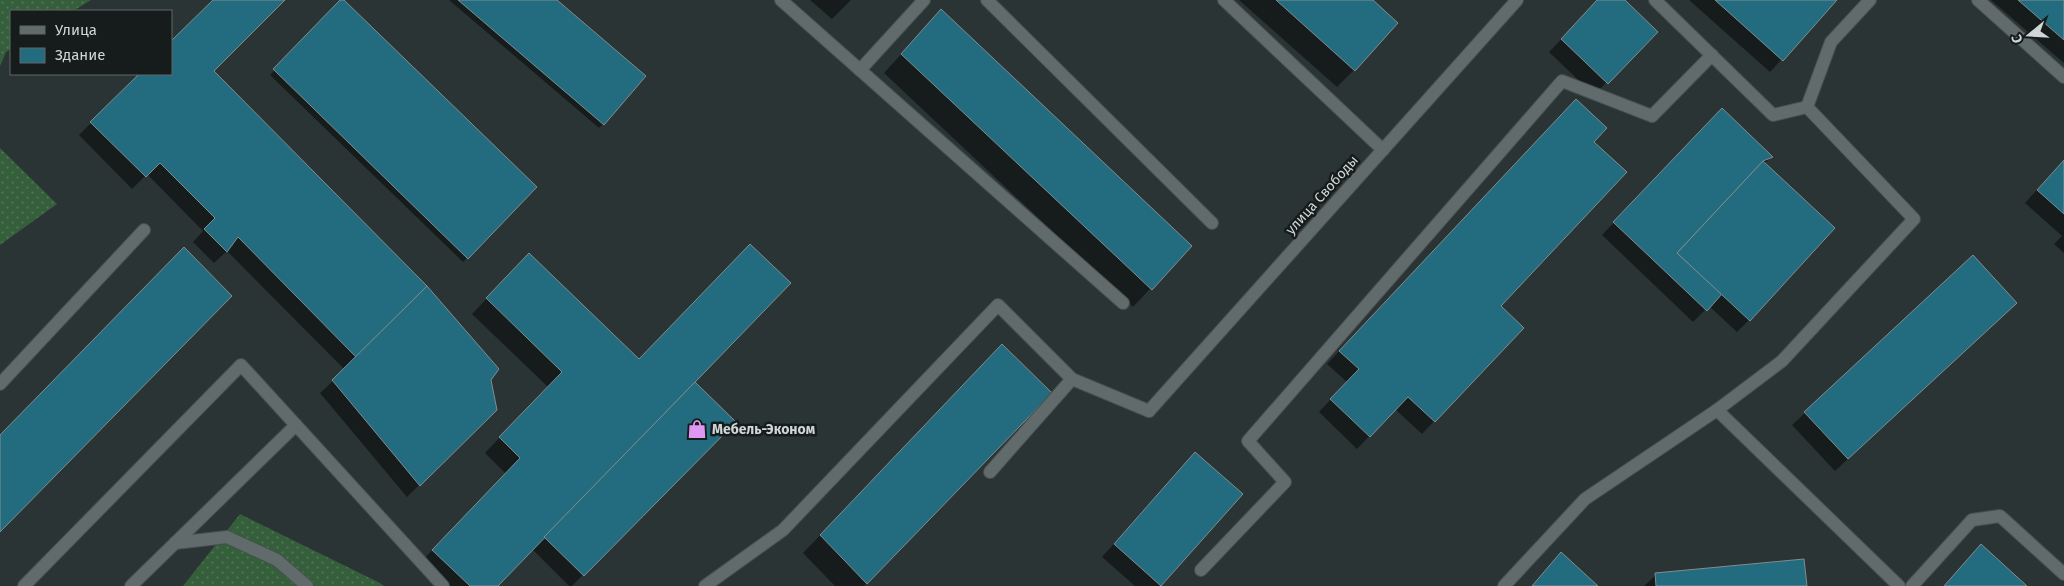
<svg xmlns="http://www.w3.org/2000/svg" width="2064" height="586" font-family="'Fira Sans',sans-serif">
	<style>
		.garden { fill: url(#garden-dots) }
		.shadow { fill: #0007 }
		.building { fill: #236c80; stroke: #828c8f }
		.lines { fill: none; stroke-linecap: round; stroke-linejoin: round }
		.lane-casing { stroke: #485050; stroke-width: 14 }
		.street-casing { stroke: #485050; stroke-width: 14 }
		.lane { stroke: #616b6b; stroke-width: 12 }
		.street { stroke: #616b6b; stroke-width: 12 }
		.labels { text-anchor: middle; dominant-baseline: central; stroke-width: 5; stroke-linejoin: round; paint-order: stroke }
		.street-label { font-size: 14px; fill: #d0d6d6; stroke: #161b1b }
		.poi-label { font-size: 14px; font-weight: bold; fill: #d0d6d6; stroke: #161b1b; text-anchor: start }
	</style>
	<defs>
		<pattern id="garden-dots" width="8" height="8" patternUnits="userSpaceOnUse" patternTransform="scale(1.25)"><rect width="8" height="8" fill="#355f3b"/><path d="M2 2h.1M6 6h.1" fill="none" stroke="#517557" stroke-width="1.8" stroke-linecap="round"/></pattern>
	</defs>
	<rect width="100%" height="100%" fill="#2a3434"/>
	<g class="garden">
		<path d="M0,0h91l-18,11h-62v38l-5,3 -6,14z"/>
		<path d="M0,148l57,56 -57,41z"/>
		<path d="M240,514l140,69 4,3h-201z"/>
	</g>
	<g class="shadow">
		<path d="M215,0h68l-71,71 278,309 6,29 -89,88 -87,-104 25,-23 -118,-119 -13,12 -21,-21 10,-11 -56,-57 -15,15 -53,-54 61,-61h31z"/>
		<path d="M342,0l193,187 -72,75 -193,-187z"/>
		<path d="M449,0h106l48,124 -4,4z"/>
		<path d="M810,0h41l-19,19z"/>
		<path d="M1239,0h132l-17,70 -17,17z"/>
		<path d="M1599,0h24l33,32 -62,63 -45,-43z"/>
		<path d="M1689,0h147l-66,72z"/>
		<path d="M1991,0h73v63z"/>
		<path d="M941,11l249,235 -57,61 -249,-234z"/>
		<path d="M1564,113l28,29 -93,164 23,22 -100,106 -27,-25 -38,40 -38,-37 28,-30 -20,-18z"/>
		<path d="M1709,122l62,35 -7,7 -15,156 -12,12 -28,-26 -16,16 -91,-87z"/>
		<path d="M2064,160v93l-10,-9 8,-8 -37,-33z"/>
		<path d="M1973,257l30,58 -168,156 -43,-46z"/>
		<path d="M514,270l125,91 40,36 55,25 -162,164h-3l-37,-37 -36,37h-57l-21,-21 88,-91 -21,-21 63,-66 -76,-73z"/>
		<path d="M985,364l65,29 -186,193h-29l-32,-33z"/>
		<path d="M1195,453l46,41 -80,92h-26l-33,-29z"/>
		<path d="M1656,575l150,11h-162z"/>
	</g>
	<g class="building">
		<path d="M213,0h72l-71,71 213,215 -71,71 -118,-120 -11,15 -23,-23 11,-11 -55,-55 -14,14 -56,-55 49,-48h32v-33z"/>
		<path d="M340,0h4l193,187 -69,72 -195,-190z"/>
		<path d="M458,0h99l89,76 -42,49z"/>
		<path d="M1276,0h97l25,23 -43,48z"/>
		<path d="M1597,0h28l33,32 -50,52 -47,-45z"/>
		<path d="M1715,0h122l-54,61z"/>
		<path d="M2018,0h46v40z"/>
		<path d="M941,9l251,237 -40,44 -251,-236z"/>
		<path d="M1576,99l31,29 -13,14 33,30 -126,134 23,22 -89,94 -27,-25 -38,40 -40,-38 29,-30 -20,-18z"/>
		<path d="M1722,108l51,49 -10,4 -86,92 45,41 -15,17 -94,-89z"/>
		<path d="M2064,160v54l-27,-24z"/>
		<path d="M1763,161l72,67 -85,93 -73,-68z"/>
		<path d="M750,244l41,39 -293,303h-28l-38,-36 88,-92 -21,-21 63,-65 -76,-74 43,-45 110,106z"/>
		<path d="M184,247l48,49 -232,236v-97z"/>
		<path d="M1973,255l44,48 -169,156 -44,-47z"/>
		<path d="M427,286l72,83 -8,11 6,30 -77,76 -88,-106z"/>
		<path d="M1002,344l50,49 -185,191 -47,-49z"/>
		<path d="M695,382l41,40 -152,154 -40,-39z"/>
		<path d="M1195,452l48,42 -82,92 -47,-42z"/>
		<path d="M1981,544l46,42h-83z"/>
		<path d="M1561,552l37,34h-66z"/>
		<path d="M1804,559l3,27h-151l-1,-13z"/>
	</g>
	<g class="lines">
		<g class="lane-casing">
			<g id="lane">
				<path d="M781,0l342,303"/>
				<path d="M987,0l225,223"/>
				<path d="M1224,0l159,150"/>
				<path d="M1655,0l118,115 34,-8"/>
				<path d="M1978,0l86,77"/>
				<path d="M860,70l64,-70"/>
				<path d="M0,384l144,-154"/>
				<path d="M1717,410l182,176"/>
				<path d="M990,472l82,-93"/>
				<path d="M175,543l52,-6 50,23 30,26"/>
				<path d="M1201,570l84,-88 -37,-41 314,-360 90,35 60,-61"/>
				<path d="M24,586l217,-221 202,221"/>
				<path d="M131,586l165,-161"/>
				<path d="M705,586l78,-56 215,-225 74,74 77,32"/>
				<path d="M1504,586l81,-87 132,-89 65,-49 132,-142 -107,-112 24,-65 39,-42"/>
				<path d="M1912,586l60,-66 28,-4 64,58"/>
			</g>
		</g>
		<g class="street-casing">
			<path id="street" d="M1149,411l368,-411"/>
		</g>
		<use href="#lane" class="lane"/>
		<use href="#street" class="street"/>
	</g>
	<defs>
		<g id="shop-bare" transform="scale(1.5)"><path d="M-5-2.5h2.3a2.7 3.5 0 0 1 5.4 0H5L5.5 6h-11ZM-1.5-2.5h3a1.5 2.3 0 0 0-3 0Z" fill="#df98f1" stroke="#161b1b" stroke-width="2.5" paint-order="stroke"/></g>
	</defs>
	<g fill-rule="evenodd">
		<use href="#shop-bare" x="697" y="429"/>
	</g>
	<g class="labels">
		<g class="street-label">
			<text transform="translate(1322 195) rotate(-48)">улица Свободы</text>
		</g>
		<g class="poi-label">
			<text x="712" y="429">Мебель-Эконом</text>
		</g>
	</g>
	<rect x="10" y="10" width="162" height="65" fill="#161b1b" stroke="#606666"/>
	<rect x="20" y="26" width="25" height="8" fill="#616b6b" stroke="#606666"/>
	<text x="55" y="35" font-size="15" fill="#d0d6d6">Улица</text>
	<rect x="20" y="48" width="25" height="15" fill="#236c80" stroke="#606666"/>
	<text x="55" y="60" font-size="15" fill="#d0d6d6">Здание</text>
	<g transform="translate(2029 35) rotate(252)" stroke="#161b1b" stroke-width="4" paint-order="stroke">
	<path d="M0-4L9 19L0 12L-9 19Z" fill="#d0d6d6"/>
	<text y="-8" font-size="14" font-weight="bold" text-anchor="middle" fill="#d0d6d6">С</text>
	</g>
</svg>
